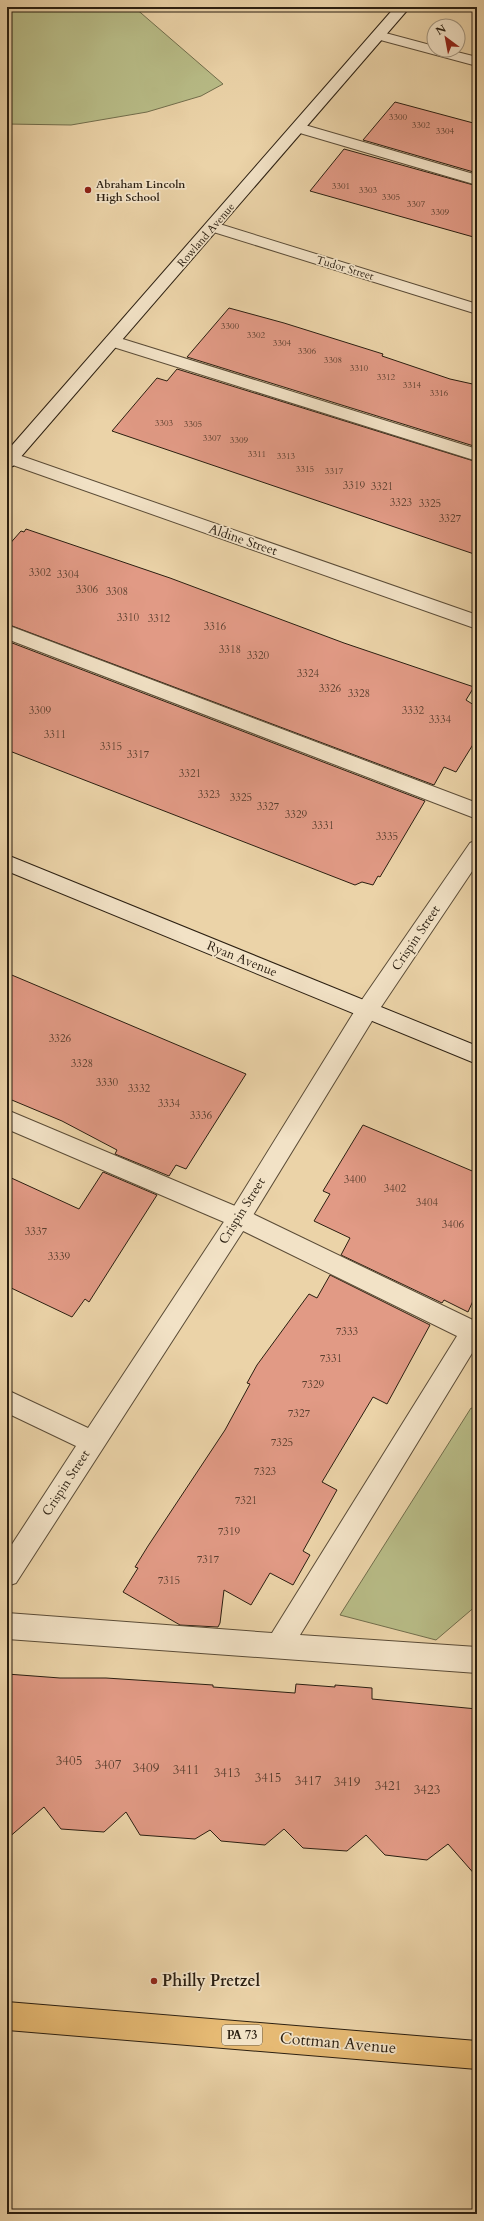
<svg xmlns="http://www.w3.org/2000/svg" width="484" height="2221" font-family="Cardo,serif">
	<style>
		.green { fill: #b8bc87; stroke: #726e4c }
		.building { fill: #e19a85; stroke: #2b1f11 }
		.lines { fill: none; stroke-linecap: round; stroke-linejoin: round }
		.lane-casing { stroke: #5b4c37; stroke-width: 2 }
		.street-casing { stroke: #5b4c37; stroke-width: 2 }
		.secondary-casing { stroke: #2b1f11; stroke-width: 2 }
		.primary-casing { stroke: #2b1f11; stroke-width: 2 }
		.lane { fill: #f2e2c6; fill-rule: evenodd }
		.street { fill: #f2e2c6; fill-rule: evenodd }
		.secondary { fill: #f2e2c6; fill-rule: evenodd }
		.primary { fill: #e6ba74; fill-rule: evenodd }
		.poi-dot { fill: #8f2418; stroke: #f2e2c6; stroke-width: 1.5 }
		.labels { text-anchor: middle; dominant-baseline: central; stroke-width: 3.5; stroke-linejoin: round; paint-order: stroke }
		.far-number-label { font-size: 9px; fill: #583e2e }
		.far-poi-label { font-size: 11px; font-weight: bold; fill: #2b1f11; stroke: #f2e2c6; text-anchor: start }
		.far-street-label { font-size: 11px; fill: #2b1f11; stroke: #f2e2c6 }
		.number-label { font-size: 11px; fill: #583e2e }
		.shield { fill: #f2e2c6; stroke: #675a47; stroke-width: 1 }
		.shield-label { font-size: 12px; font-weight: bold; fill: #2b1f11 }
		.street-label { font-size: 13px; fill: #2b1f11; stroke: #f2e2c6 }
		.near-number-label { font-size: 13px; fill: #583e2e }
		.near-poi-label { font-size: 16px; font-weight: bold; fill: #2b1f11; stroke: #f2e2c6; text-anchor: start }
		.near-street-label { font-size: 16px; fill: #2b1f11; stroke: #f2e2c6 }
	</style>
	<rect width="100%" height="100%" fill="#ebd3a8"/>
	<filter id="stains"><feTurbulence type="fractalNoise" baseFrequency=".005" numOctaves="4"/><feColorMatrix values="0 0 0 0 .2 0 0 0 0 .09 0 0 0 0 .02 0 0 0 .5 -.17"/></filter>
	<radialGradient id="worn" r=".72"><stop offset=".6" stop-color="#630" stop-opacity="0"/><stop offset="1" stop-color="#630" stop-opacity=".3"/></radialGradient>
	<g class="green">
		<path d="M7,7h127l89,77 -22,12 -54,16 -76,13 -64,-1z"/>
		<path d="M471,1408l6,2v195l-41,35 -96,-25z"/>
	</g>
	<g class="building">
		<path d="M395,102l82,22v49l-114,-33z"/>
		<path d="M344,149l133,37v52l-167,-47z"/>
		<path d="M229,308l55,15 99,31 -1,2 68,23 27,6v62l-290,-90z"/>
		<path d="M177,369l300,93v93l-365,-124 45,-53 10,3z"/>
		<path d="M26,529l144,49 174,65 130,44 -8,13 11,7v31l-21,34 -12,-5 -10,18 -427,-161v-77l14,-16 3,1z"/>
		<path d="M7,641l418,160 -45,76 -2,-1 -5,9 -11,-3 -7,3 -348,-135z"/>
		<path d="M7,973l239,101 -60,95 -10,-4 -7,11 -54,-22 2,-4 -55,-29 -55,-23z"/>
		<path d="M363,1125l114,48v119l-9,20 -24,-12 -2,3 -101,-48 9,-17 -36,-17 16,-27 -7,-3z"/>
		<path d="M103,1172l54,23 -68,107 -4,-3 -13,18 -65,-31v-110l72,33z"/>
		<path d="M330,1275l100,50 -43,79 -14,-7 -51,85 15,8 -34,61 7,4 -17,30 -23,-12 -19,32 -27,-15 -4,33 -2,4 -38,-2 -57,-33 15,-24 -3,-1 13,-21 77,-116 25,-46 -3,-1 10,-18 52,-71 8,4z"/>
		<path d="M7,1674l53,4h46l107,7v2l82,6 1,-9 39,3v-2l37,3v11l105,10v168l-29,-33 -21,16 -42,-5 -19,-20 -19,16 -44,-3 -19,-19 -19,16 -44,-4 -11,-11 -15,9 -55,-4 -14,-23 -22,20 -43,-3 -17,-22 -37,32z"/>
	</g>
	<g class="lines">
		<g class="lane-casing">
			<g id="lane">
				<path d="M298,123l179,52v10l-184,-54 -3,-3 3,-3z"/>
				<path d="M113,336l364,113v12l-370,-116 -2,-4 2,-4z"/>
				<path d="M7,625l470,178v16l-470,-180z"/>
				<path d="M7,1110l240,101 230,111v23l-177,290 177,12v26l-470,-34v-26l265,20 185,-297 -226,-111 -224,-96z"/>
			</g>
		</g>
		<g class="street-casing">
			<g id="street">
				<path d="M378,31l56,15v4h15l28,7v9l-104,-28 -2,-3z"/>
				<path d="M213,222l264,82v10l-270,-84 -2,-3 2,-3z"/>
				<path d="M10,452l467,163v14l-470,-166v-10z"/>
				<path d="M477,840v24l-102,152 -128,209 -231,358 -9,3v-34l69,-106 -69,-33v-23l81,38 143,-217 128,-207 111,-161z"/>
			</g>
		</g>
		<g class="secondary-casing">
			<g id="secondary">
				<path d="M395,7h15l-397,459 -6,2v-17z"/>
				<path d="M7,855l470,191v18l-470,-193z"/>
			</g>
		</g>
		<g class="primary-casing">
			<path id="primary" d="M7,2002l470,39v28l-470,-39z"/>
		</g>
		<use href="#lane" class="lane"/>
		<use href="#street" class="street"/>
		<use href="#secondary" class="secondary"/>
		<use href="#primary" class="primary"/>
	</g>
	<g class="poi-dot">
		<circle cx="88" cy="190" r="4"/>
		<circle cx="154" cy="1981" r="4"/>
	</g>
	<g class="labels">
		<g class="far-number-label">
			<text x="398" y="117">3300</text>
			<text x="421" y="125">3302</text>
			<text x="445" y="131">3304</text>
			<text x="341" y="186">3301</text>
			<text x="368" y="190">3303</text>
			<text x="391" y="197">3305</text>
			<text x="416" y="204">3307</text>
			<text x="440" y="212">3309</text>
			<text x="230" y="326">3300</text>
			<text x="256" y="335">3302</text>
			<text x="282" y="343">3304</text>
			<text x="307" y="351">3306</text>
			<text x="333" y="360">3308</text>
			<text x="359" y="368">3310</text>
			<text x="386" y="377">3312</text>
			<text x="412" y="385">3314</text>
			<text x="439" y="393">3316</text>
			<text x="164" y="423">3303</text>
			<text x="193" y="424">3305</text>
			<text x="212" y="438">3307</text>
			<text x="239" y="440">3309</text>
			<text x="257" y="454">3311</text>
			<text x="286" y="456">3313</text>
			<text x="305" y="469">3315</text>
			<text x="334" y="471">3317</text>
		</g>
		<g class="far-poi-label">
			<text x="96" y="184">Abraham Lincoln<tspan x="96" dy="13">High School</tspan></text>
		</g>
		<g class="far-street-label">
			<text transform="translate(206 235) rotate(-49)">Rowland Avenue</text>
			<text transform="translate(345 268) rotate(17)">Tudor Street</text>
		</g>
		<g class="number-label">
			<text x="354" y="485">3319</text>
			<text x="382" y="486">3321</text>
			<text x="401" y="502">3323</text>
			<text x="430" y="503">3325</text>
			<text x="450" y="518">3327</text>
			<text x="40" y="572">3302</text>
			<text x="68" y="574">3304</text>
			<text x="87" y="589">3306</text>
			<text x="117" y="591">3308</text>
			<text x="128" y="617">3310</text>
			<text x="159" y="618">3312</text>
			<text x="215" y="626">3316</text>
			<text x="230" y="649">3318</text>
			<text x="258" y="655">3320</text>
			<text x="308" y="673">3324</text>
			<text x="330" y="688">3326</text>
			<text x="359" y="693">3328</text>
			<text x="40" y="710">3309</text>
			<text x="413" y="710">3332</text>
			<text x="440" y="719">3334</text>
			<text x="55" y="734">3311</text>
			<text x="111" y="746">3315</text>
			<text x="138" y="754">3317</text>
			<text x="190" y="773">3321</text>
			<text x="209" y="794">3323</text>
			<text x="241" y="797">3325</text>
			<text x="268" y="806">3327</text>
			<text x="296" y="814">3329</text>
			<text x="323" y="825">3331</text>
			<text x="387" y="836">3335</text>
			<text x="60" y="1038">3326</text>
			<text x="82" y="1063">3328</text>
			<text x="107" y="1082">3330</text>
			<text x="139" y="1088">3332</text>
			<text x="169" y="1103">3334</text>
			<text x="201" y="1115">3336</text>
			<text x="355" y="1179">3400</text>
			<text x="395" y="1188">3402</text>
			<text x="427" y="1202">3404</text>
			<text x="453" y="1224">3406</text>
			<text x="36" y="1231">3337</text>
			<text x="59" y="1256">3339</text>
			<text x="347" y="1331">7333</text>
			<text x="331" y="1358">7331</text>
			<text x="313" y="1384">7329</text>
			<text x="299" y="1413">7327</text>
			<text x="282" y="1442">7325</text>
			<text x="265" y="1471">7323</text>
			<text x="246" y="1500">7321</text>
			<text x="229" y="1531">7319</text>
			<text x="208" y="1559">7317</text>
			<text x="169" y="1580">7315</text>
		</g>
		<rect class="shield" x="222" y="2025" width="40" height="20" rx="3"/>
		<g class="shield-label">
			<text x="242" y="2035">PA 73</text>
		</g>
		<g class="street-label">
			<text transform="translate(243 540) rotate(19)">Aldine Street</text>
			<text transform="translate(416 938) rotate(-56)">Crispin Street</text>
			<text transform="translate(242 959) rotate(22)">Ryan Avenue</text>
			<text transform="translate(242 1211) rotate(-58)">Crispin Street</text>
			<text transform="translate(66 1483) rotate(-57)">Crispin Street</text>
		</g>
		<g class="near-number-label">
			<text x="69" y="1761">3405</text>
			<text x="108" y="1765">3407</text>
			<text x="146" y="1768">3409</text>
			<text x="186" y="1770">3411</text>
			<text x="227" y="1773">3413</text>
			<text x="268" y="1778">3415</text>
			<text x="308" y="1781">3417</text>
			<text x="347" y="1782">3419</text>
			<text x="388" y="1786">3421</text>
			<text x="427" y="1790">3423</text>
		</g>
		<g class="near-poi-label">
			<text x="162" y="1981">Philly Pretzel</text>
		</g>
		<g class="near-street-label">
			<text transform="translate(338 2043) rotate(5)">Cottman Avenue</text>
		</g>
	</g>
	<rect width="484" height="2221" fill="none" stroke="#ebd3a8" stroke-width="24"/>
	<rect x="8" y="8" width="468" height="2205" fill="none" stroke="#2b1f11" stroke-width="2"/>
	<rect x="12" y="12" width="460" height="2197" fill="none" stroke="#2b1f11"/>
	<g transform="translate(446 38) rotate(328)"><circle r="19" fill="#f2e2c6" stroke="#a2947e"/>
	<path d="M0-3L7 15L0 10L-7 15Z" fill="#8f2418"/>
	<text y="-6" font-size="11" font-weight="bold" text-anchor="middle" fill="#2b1f11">N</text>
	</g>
	<rect width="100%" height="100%" filter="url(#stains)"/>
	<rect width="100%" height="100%" fill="url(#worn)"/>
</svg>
